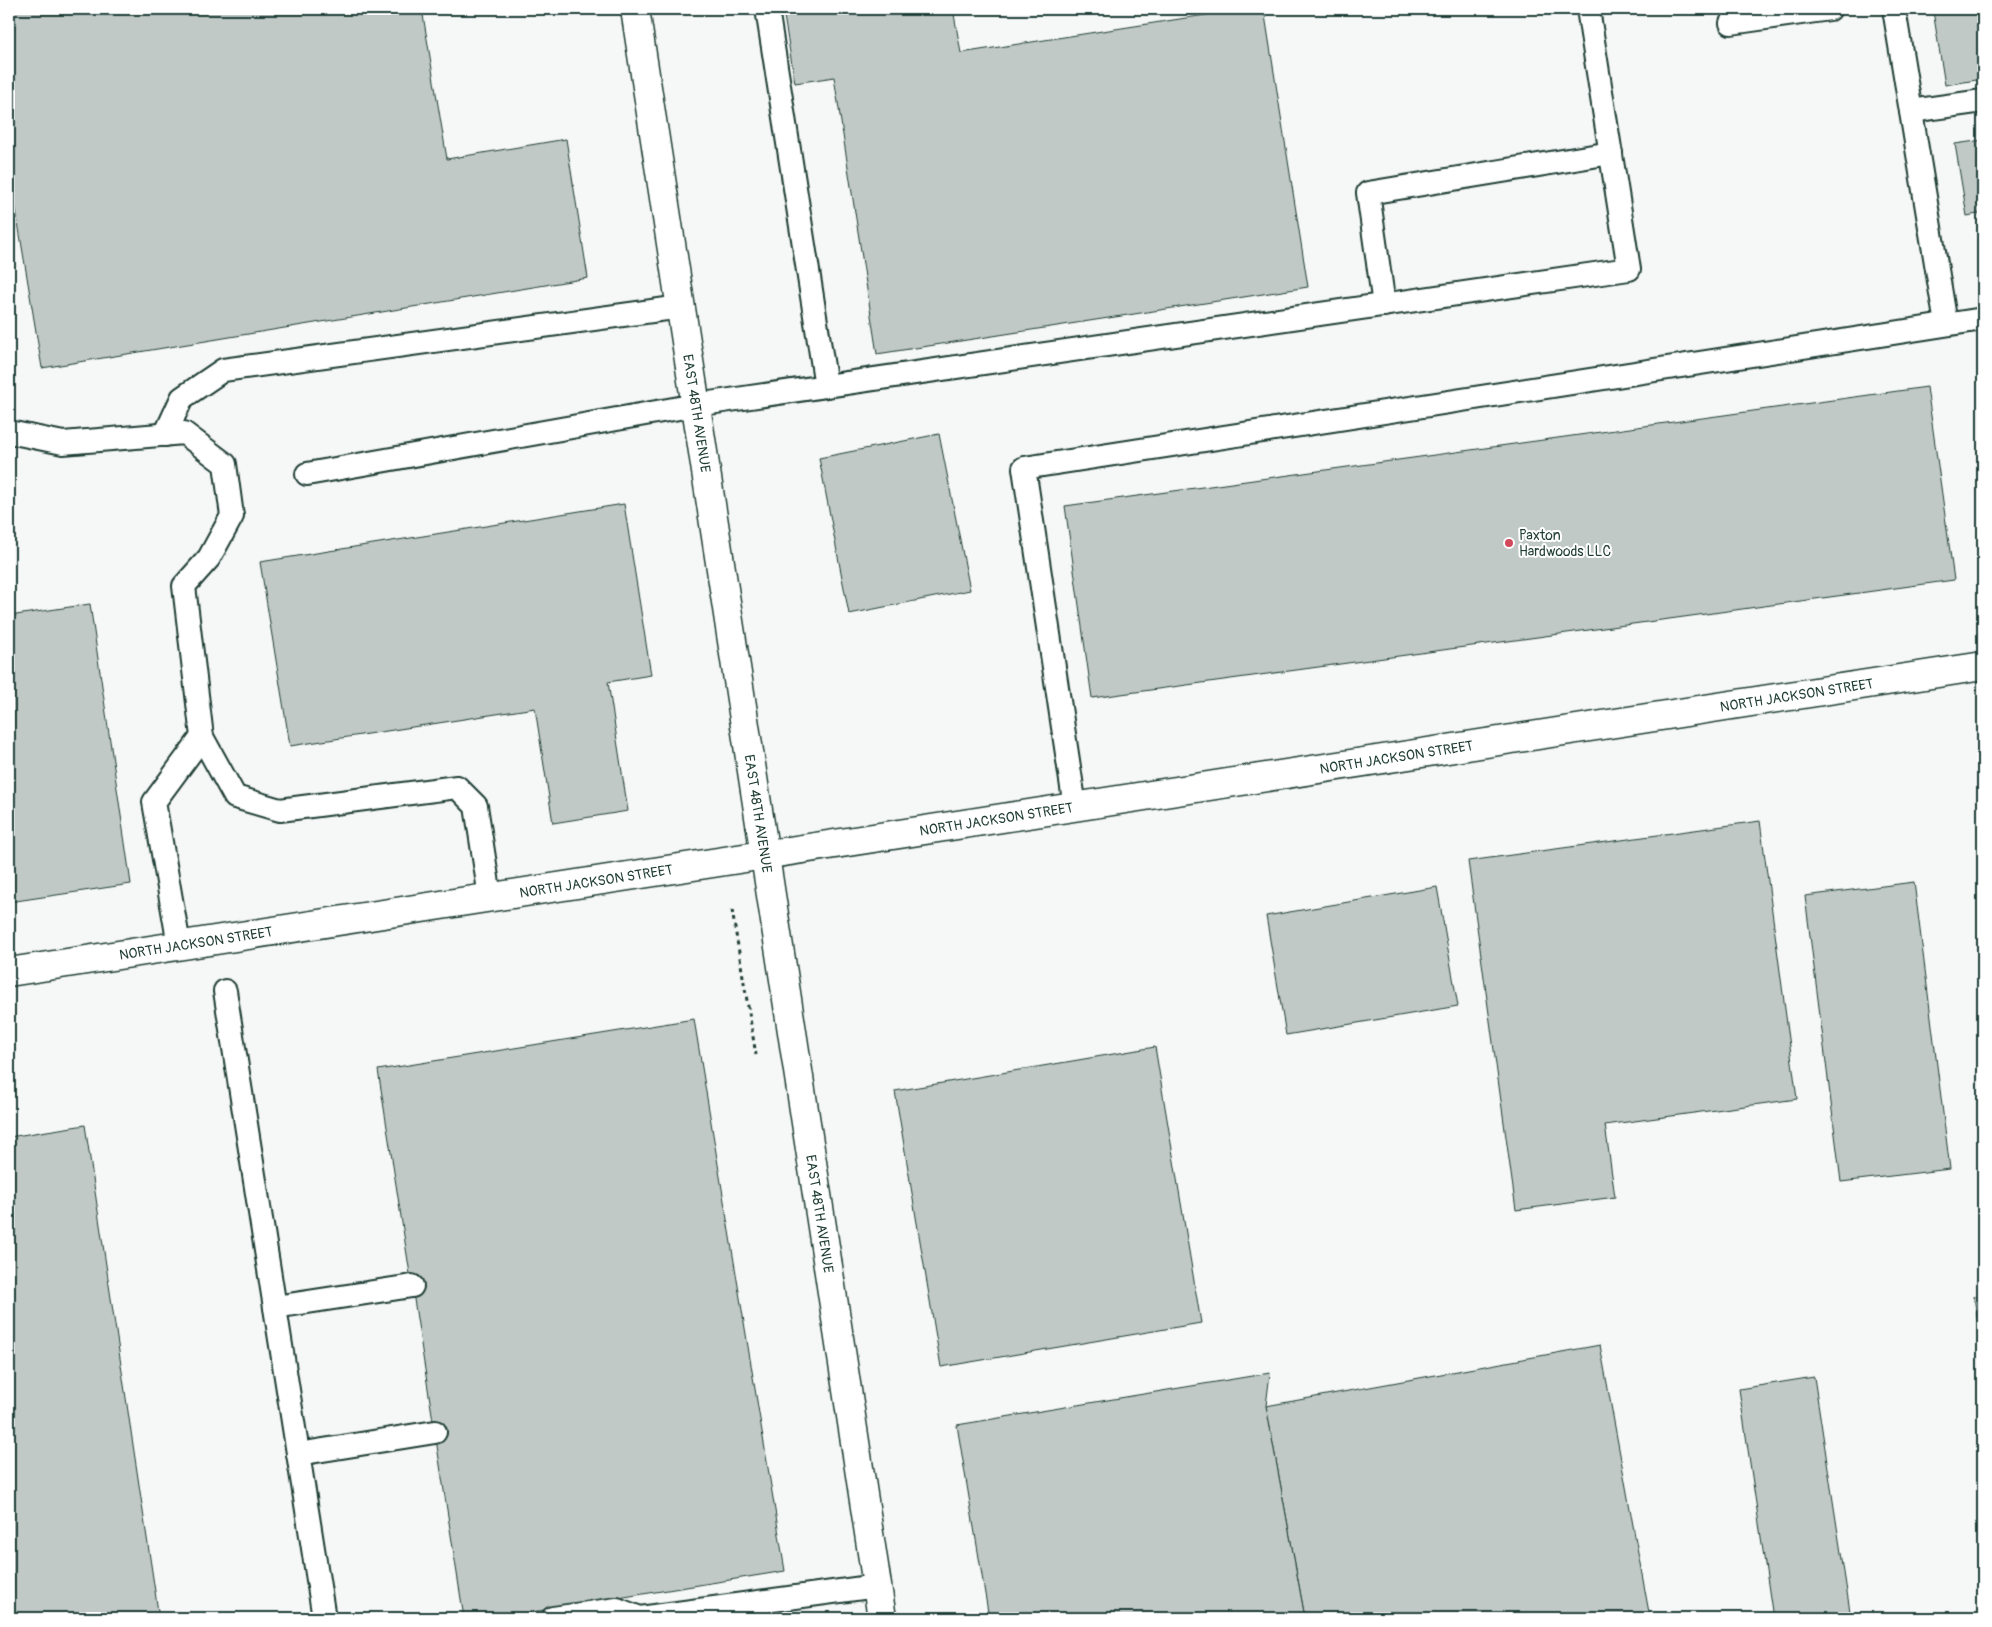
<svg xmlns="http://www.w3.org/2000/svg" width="1992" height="1627" font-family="Pangolin,sans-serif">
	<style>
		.building { fill: #c0c9c6; stroke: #1f3d34 }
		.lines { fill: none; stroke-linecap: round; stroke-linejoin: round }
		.lane-casing { stroke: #1f3d34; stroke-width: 26 }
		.street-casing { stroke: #1f3d34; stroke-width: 31 }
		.secondary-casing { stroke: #1f3d34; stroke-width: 31 }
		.path { stroke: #1f3d34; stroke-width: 3; stroke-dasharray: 4 4; stroke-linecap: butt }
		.lane { stroke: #fff; stroke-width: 22 }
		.street { stroke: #fff; stroke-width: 28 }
		.secondary { stroke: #fff; stroke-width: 28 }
		.poi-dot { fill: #d1495b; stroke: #fff; stroke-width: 2 }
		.labels { text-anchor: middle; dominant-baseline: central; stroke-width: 4; stroke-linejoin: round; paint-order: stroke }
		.street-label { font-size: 14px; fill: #1f3d34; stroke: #fff }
		.poi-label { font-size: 14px; fill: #1f3d34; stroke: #fff; text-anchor: start }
	</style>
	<rect width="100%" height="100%" fill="#f6f7f7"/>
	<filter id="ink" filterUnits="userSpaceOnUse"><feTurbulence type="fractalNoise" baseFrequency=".02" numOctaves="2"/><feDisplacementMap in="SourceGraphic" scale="10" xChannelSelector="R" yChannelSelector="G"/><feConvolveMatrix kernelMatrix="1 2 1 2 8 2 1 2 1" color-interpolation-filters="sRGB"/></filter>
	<g filter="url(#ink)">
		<g class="building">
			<path d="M9,9h413l25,150 119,-20 22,139 -546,90 -33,-200z"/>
			<path d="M953,9l8,44 283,-44h20l44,278 -431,67 -43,-277 -39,6 -12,-73z"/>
			<path d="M1946,9h37v70l-38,6 -12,-74z"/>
			<path d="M1983,140v73l-16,3 -12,-72z"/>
			<path d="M1927,387l27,193 -862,118 -27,-192z"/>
			<path d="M939,434l31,156 -121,24 -30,-156z"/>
			<path d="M624,504l27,171 -43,7 20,129 -75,12 -18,-115 -245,38 -30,-184z"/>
			<path d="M90,604l41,280 -122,18v-286z"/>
			<path d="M1760,821l37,278 -192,26 10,72 -99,13 -48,-349z"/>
			<path d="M1914,882l36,287 -109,13 -36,-286z"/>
			<path d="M1437,887l21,119 -172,29 -20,-119z"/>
			<path d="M694,1019l91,552 -290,47h-31l-86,-548z"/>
			<path d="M1155,1047l46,276 -260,44 -46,-276z"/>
			<path d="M85,1125l74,493h-150v-481z"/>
			<path d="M1983,1295v68l-9,-67z"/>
			<path d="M1600,1345l50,273h-345l-39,-212z"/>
			<path d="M1270,1373l-4,33 39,212h-316l-32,-193z"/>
			<path d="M1814,1377l37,241h-78l-34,-229z"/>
		</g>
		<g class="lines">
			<g class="lane-casing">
				<g id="lane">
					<path d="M767,9l59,377"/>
					<path d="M1894,9l52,315"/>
					<path d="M1731,23l99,-14"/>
					<path d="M1911,111l72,-10"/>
					<path d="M1384,305l-16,-112 243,-40"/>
					<path d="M9,432l54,11 121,-10 41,31 7,52 -23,42 -25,28 18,151 33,60 45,13 177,-23 19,19 14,91"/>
					<path d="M165,435l17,-37 41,-28 458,-63"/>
					<path d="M307,474l389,-69 933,-136 -41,-260"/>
					<path d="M1075,807l-51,-339 959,-149"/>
					<path d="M179,945l-25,-143 48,-65"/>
					<path d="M225,991l99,627"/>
					<path d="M275,1307l137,-21"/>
					<path d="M298,1454l137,-22"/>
					<path d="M553,1618l64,-9 23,9 237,-32"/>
				</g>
			</g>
			<g class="street-casing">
				<g id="street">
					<path id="s1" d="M9,972l1974,-306"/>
				</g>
			</g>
			<g class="secondary-casing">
				<g id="secondary">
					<path id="s2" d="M635,9l247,1609"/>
				</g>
			</g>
			<path class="path" d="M732,910l24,145"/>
			<use href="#lane" class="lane"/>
			<use href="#street" class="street"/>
			<use href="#secondary" class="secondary"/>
		</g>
	</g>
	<circle class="poi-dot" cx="1509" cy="543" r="5"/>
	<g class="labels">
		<g class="street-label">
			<text stroke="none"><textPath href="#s2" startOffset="409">EAST 48TH AVENUE</textPath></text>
			<text stroke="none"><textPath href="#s1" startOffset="1809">NORTH JACKSON STREET</textPath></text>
			<text stroke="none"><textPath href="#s1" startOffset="1404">NORTH JACKSON STREET</textPath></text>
			<text stroke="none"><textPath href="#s2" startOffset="814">EAST 48TH AVENUE</textPath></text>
			<text stroke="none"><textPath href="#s1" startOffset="999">NORTH JACKSON STREET</textPath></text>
			<text stroke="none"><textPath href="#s1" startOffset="594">NORTH JACKSON STREET</textPath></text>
			<text stroke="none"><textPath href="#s1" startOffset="189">NORTH JACKSON STREET</textPath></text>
			<text stroke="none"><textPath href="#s2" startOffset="1219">EAST 48TH AVENUE</textPath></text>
		</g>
		<g class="poi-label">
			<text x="1519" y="535">Paxton<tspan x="1519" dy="16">Hardwoods LLC</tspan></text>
		</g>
	</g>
	<rect width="1992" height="1627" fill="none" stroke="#fff" stroke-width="30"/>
	<rect x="15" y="15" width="1962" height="1597" fill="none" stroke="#1f3d34" stroke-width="2" filter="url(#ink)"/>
</svg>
